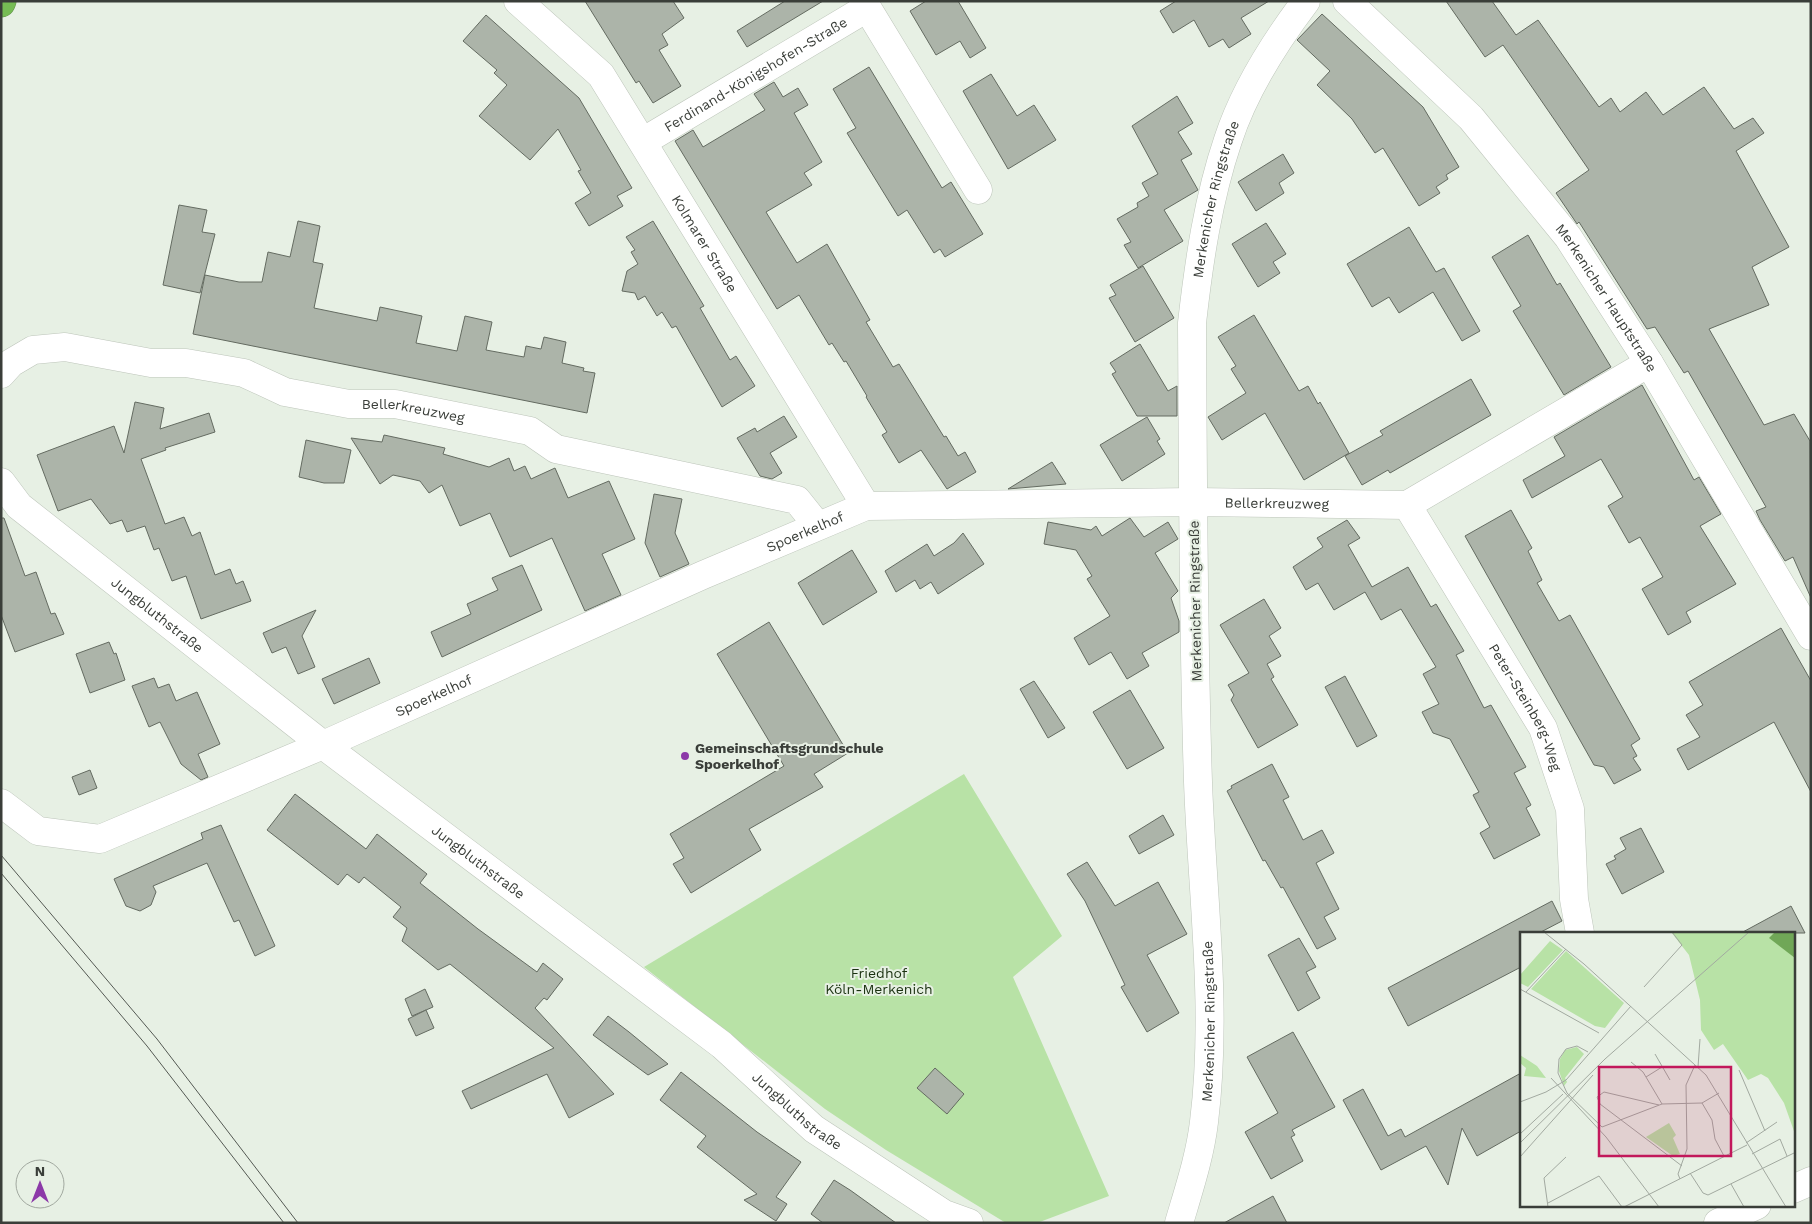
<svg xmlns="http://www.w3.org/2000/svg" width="1812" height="1224" font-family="'Work Sans',sans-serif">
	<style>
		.green { fill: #b8e2a6 }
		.building { fill: #acb4a9; stroke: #646b61 }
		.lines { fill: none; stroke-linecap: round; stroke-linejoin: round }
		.minor-casing { stroke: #bdc5ba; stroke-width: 29 }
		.highway-casing { stroke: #61904b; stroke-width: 29 }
		.minor { stroke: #fff; stroke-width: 28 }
		.highway { stroke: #76bc54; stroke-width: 28 }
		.tram { stroke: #545953; stroke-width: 1 }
		.poi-dot { fill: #8c39a8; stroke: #e7f0e4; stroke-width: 2 }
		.labels { text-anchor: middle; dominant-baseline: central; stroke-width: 4; stroke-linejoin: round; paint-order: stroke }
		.street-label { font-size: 14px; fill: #3a3e39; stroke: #e7f0e4 }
		.poi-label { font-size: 14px; font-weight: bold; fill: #3a3e39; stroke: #e7f0e4; text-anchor: start }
		.park-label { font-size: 14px; fill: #1a3110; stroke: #e7f0e4 }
		.inset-road { fill: none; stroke: #a2a9a0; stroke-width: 1 }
		.view { fill: #c2185b; fill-opacity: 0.15; stroke: #c2185b; stroke-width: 2.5 }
		.inset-edge { fill: none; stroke: #3a3e39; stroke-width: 2.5 }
	</style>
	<rect width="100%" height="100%" fill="#e7f0e4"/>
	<path class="green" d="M964,774l98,162 -49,41 96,219 -72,27h-31l-120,-73 -61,-41 -181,-142z"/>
	<g class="building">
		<path d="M585,1h88l11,17 -22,16 6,11 -9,5 22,36 -28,17 -14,-22 -3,2z"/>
		<path d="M785,1h38l-76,46 -10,-16z"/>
		<path d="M926,1h32l28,47 -16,10 -10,-17 -24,14 -26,-44z"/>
		<path d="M1176,1h93l-28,17 10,16 -22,14 -6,-9 -14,8 -15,-27 -21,13 -13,-22z"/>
		<path d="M1446,1h46l24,34 22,-15 61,87 12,-9 9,14 26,-20 17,23 41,-28 30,42 19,-11 11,15 -28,18 53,96 -37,20 17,38 -60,24 55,96 30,-11 16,27 1,157 -18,-41 -8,4 -25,-41 -4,-9 10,-4 -78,-136 -4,2 -29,-46 -8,2 -68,-107 -2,2 -4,-6 -17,-25 33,-23 -86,-125 -18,12z"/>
		<path d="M1322,14l101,93 36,60 -13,8 2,4 -12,8 4,6 -21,13 -36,-58 -8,5 -23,-34 -35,-34 13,-14 -33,-31z"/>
		<path d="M486,15l93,83 53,90 -15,8 6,10 -34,20 -14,-23 16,-10 -13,-22 3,-1 -23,-41 -28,31 -51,-44 28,-31 -13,-12 3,-3 -34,-29z"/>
		<path d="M869,67l73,121 9,-6 32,52 -38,23 -5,-8 -6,4 -27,-43 -9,6 -51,-83 9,-5 -23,-39z"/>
		<path d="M991,74l26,42 17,-11 22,35 -48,29 -45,-78z"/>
		<path d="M774,82l9,15 15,-9 10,17 -14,8 28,49 -18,11 8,12 -46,27 31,51 30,-19 43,76 -4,2 27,45 6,-3 45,73 2,-1 12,20 7,-4 11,20 -29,17 -26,-39 -22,13 -17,-28 5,-3 -21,-35 1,-1 -21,-35 -2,1 -12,-19 -3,2 -30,-50 -22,14 -102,-168 18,-11 10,17 62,-37 -11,-16z"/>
		<path d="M1177,96l16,27 -15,9 14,22 -11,6 17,30 -34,20 19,31 -45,27 -14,-23 7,-3 -14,-23 21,-12 -1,-4 12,-7 -7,-13 16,-9 -26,-48z"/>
		<path d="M1283,154l11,19 -15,10 5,10 -28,18 -18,-29z"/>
		<path d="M179,205l28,5 -5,22 13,2 -15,59 -37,-8z"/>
		<path d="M298,221l22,5 -7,36 10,2 -9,44 63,13 3,-14 42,9 -6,27 41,8 8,-35 27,6 -6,28 38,7 2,-11 15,3 3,-12 22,5 -4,21 22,5 -1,3 12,2 -8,40 -394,-79 12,-59 34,7h23l6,-30 22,5z"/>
		<path d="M653,221l51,85 -4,2 30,52 6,-4 19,30 -33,21 -46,-81 -4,2 -10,-16 -5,4 -12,-20 -7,4 -3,-7 -13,-2 5,-20 11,-7 -7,-12 4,-2 -9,-13z"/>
		<path d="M1266,223l20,31 -13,8 7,11 -22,14 -26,-43z"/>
		<path d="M1409,227l27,45 8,-4 36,63 -18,10 -29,-49 -34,21 -10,-16 -17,10 -25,-43z"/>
		<path d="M1528,235l29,50 3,-2 51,84 -47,28 -51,-84 8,-5 -29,-49z"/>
		<path d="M1143,266l31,52 -39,24 -26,-44 7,-3 -6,-10z"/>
		<path d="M1254,315l45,76 9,-5 10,18 2,-2 29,51 -45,27 -39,-67 -43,27 -14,-23 38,-24 -15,-24 5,-3 -18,-29z"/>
		<path d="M1140,344l28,47 9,-5v30h-40l-25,-42 4,-2 -6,-9z"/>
		<path d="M1471,379l20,36 -101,58 -2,-3 -26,15 -17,-29 38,-21 -3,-4z"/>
		<path d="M1642,385l52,95 5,-3 22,37 -21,12 36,58 -50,28 5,10 -23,13 -26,-46 21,-12 -23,-40 -11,6 -21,-37 15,-9 -22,-38 -69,39 -9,-18 42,-24 -11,-19z"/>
		<path d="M135,402l29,6 -4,21 49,-16 6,19 -50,16 1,2 -25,9 24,65 19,-7 8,19 8,-4 15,43 15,-6 6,15 7,-3 8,20 -50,18 -15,-43 -14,5 -13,-33 -5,2 -9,-24 -18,6 -5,-12 -12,4 -19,-25 -33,12 -21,-56 77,-29 10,27z"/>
		<path d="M784,416l13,21 -27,16 12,20 -10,6 -12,-3 -23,-38 18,-10 2,4z"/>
		<path d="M1147,417l13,22 -3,2 8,13 -43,27 -22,-36z"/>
		<path d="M384,435l61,13 -2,6 46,13 20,-9 5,13 11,-5 6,13 24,-11 13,30 41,-17 26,58 -33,15 19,41 -36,16 -33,-73 -42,19 -20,-44 -30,13 -18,-41 -13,8 -9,-12 -13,-3 -14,-3 -13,9 -29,-46 31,4z"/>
		<path d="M306,440l45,10 -7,33h-20l-25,-6z"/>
		<path d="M1052,462l14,22 -58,5z"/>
		<path d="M654,494l28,5 -7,34 14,31 -29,13 -15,-34z"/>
		<path d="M1511,510l21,38 -4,3 14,29 -5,3 22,38 11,-6 70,124 -9,6 6,11 -4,2 8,12 -27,14 -10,-17 -10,-2 -129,-229z"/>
		<path d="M1,518h3l21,58 11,-4 15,42 4,-1 9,21 -49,18 -14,-37z"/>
		<path d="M1130,518l14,19 24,-15 10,17 -23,14 23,38 -7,7 8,23v11l-37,21 7,13 -22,13 -16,-27 -22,13 -15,-27 36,-22 -23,-37 5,-3 -16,-26 -32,-6 4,-22 43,8 5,-4 6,10z"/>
		<path d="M1347,520l13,18 -12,7 24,42 36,-20 23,40 5,-3 28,47 -8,4 28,53 7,-3 35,62 -12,6 17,32 -5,3 14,27 -46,24 -14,-26 10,-6 -17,-32 6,-3 -29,-53 -17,-6 -11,-21 17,-8 -16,-30 13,-7 -35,-58 -20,11 -16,-28 -31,18 -16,-27 -12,7 -13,-23 30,-20 -6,-9z"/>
		<path d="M963,533l21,31 -46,30 -7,-12 -11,7 -5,-9 -19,12 -11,-21 42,-27 7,12 20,-13z"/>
		<path d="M852,550l25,42 -54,33 -25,-42z"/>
		<path d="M522,565l20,45 -100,47 -11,-25 40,-18 -4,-10 31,-14 -6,-12z"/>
		<path d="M1264,599l17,29 -12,8 12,20 -14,8 7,13 -3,2 27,46 -40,23 -27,-48 3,-5 -6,-10 21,-12 -29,-48z"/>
		<path d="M316,610l-14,26 13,31 -17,7 -12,-27 -14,6 -9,-20z"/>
		<path d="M769,622l79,131 -34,21 9,13 -74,42 12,21 -70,43 -18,-29 11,-6 -14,-24 114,-68 -67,-112z"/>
		<path d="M1781,628l30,53v111l-37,-70 -86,48 -11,-21 23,-12 -14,-22 17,-10 -14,-23z"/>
		<path d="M109,642l5,12 2,-1 9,27 -35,13 -14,-39z"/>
		<path d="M369,658l11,25 -46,21 -12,-25z"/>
		<path d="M1345,676l32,60 -20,11 -32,-60z"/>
		<path d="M154,678l4,10 11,-4 7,17 21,-9 23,52 -22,10 10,23 -7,3 -20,-16 -21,-42 -11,5 -17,-41z"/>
		<path d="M1034,681l31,47 -17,10 -28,-49z"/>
		<path d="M1130,690l34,58 -37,21 -34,-57z"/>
		<path d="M1272,764l17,33 -6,3 20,40 19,-10 12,23 -18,10 23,46 -15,8 12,22 -19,10 -34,-62 -2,1 -16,-28 -2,1 -36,-70 5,-3 -1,-2z"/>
		<path d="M90,770l7,18 -18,7 -7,-18z"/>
		<path d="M295,794l71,55 11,-15 50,40 -7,9 58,46 59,43 6,-9 20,16 -16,21 -3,-2 -9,10 79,86 -45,24 -22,-44 -76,35 -9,-18 92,-43 -104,-84 -12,6 -36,-29 5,-13 -14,-11 8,-10 -37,-30 -5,6 -12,-9 -9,11 -71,-55z"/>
		<path d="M1163,815l11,20 -35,19 -10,-18z"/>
		<path d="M221,825l54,121 -20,10 -16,-36 -5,2 -27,-59 -54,23 3,6 -5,13 -11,6 -14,-5 -12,-27 89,-40 -2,-6z"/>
		<path d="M1641,828l23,44 -42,22 -16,-30 10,-5 -2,-3 12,-7 -6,-11z"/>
		<path d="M1087,862l28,44 43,-24 29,52 -40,21 32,58 -32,19 -26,-45 4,-2 -40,-84 -18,-27z"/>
		<path d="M1552,901l10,20 -23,12h-18v34l-113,59 -20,-38z"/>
		<path d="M1791,906l14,27h-64z"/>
		<path d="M1299,938l17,29 -10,5 14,26 -22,13 -30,-56z"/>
		<path d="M425,989l8,18 -21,9 -7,-17z"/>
		<path d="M426,1010l8,18 -18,8 -8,-17z"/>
		<path d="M608,1016l21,16 39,32 -20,11 -55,-40z"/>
		<path d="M1293,1032l42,75 -43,23 3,5 -4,2 12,24 -32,18 -26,-47 33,-19 -31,-56z"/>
		<path d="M935,1068l29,26 -17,20 -30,-26z"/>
		<path d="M681,1072l76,60 44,30 -25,35 11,7 -11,17 -32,-21 13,-6 -60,-47 9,-11 -46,-36z"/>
		<path d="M1521,1073v58l-44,25 -15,-28 -14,57 -22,-39 -45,24 -38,-70 20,-11 25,47 13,-7 4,8z"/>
		<path d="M834,1180l16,10 46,33h-73l-12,-9z"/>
		<path d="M1273,1196l14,27h-63z"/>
	</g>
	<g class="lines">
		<g class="minor-casing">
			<g id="minor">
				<path id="s1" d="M518,1l83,74 265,431"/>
				<path d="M863,1l115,189"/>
				<path id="s2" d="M1347,1l124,117 97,119 81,126 162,273"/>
				<path id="s3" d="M644,141l223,-133"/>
				<path id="s4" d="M1,374l10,-11 22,-13 32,-3 86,16h35l58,10 41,19 64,12h46l135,27 26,18 241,51 20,25"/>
				<path id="s5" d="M1,482l18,24 304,239 399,300 92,84 130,85 25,9"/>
				<path id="s6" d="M1407,505l136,223 27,81 4,90 6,34"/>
				<path id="s7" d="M1,803l37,28 62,8 223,-94 380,-170 163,-69 327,-4 214,3 242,-142"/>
				<path d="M1793,1189l18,-8"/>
				<path id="s8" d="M1179,1223c10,-34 21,-67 25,-101 14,-113 -2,-228 -6,-340 -5,-153 -5,-306 -6,-459 7,-62 16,-124 36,-183 16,-49 47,-98 78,-139"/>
				<path d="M1718,1223l39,-18"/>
			</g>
		</g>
		<g class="highway-casing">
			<path id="highway" d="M1,3l1,-2"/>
		</g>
		<use href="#minor" class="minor"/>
		<use href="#highway" class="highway"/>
		<g class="tram">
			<path d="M1,855l156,184 141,184"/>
			<path d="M1,873l146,173 137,177"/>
		</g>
	</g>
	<circle class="poi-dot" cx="685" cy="756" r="5"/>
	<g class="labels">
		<g class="street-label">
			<text stroke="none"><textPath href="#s3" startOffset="130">Ferdinand-Königshofen-Straße</textPath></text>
			<text stroke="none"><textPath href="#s8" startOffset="1030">Merkenicher Ringstraße</textPath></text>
			<text stroke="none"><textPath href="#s1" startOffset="309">Kolmarer Straße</textPath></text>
			<text stroke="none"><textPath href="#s2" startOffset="396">Merkenicher Hauptstraße</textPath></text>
			<text stroke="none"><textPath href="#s4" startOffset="429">Bellerkreuzweg</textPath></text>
			<text stroke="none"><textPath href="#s7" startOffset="1355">Bellerkreuzweg</textPath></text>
			<text stroke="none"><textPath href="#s7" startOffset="878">Spoerkelhof</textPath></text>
			<text transform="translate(1195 601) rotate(-91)">Merkenicher Ringstraße</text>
			<text stroke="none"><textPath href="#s5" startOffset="206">Jungbluthstraße</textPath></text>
			<text stroke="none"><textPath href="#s7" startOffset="472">Spoerkelhof</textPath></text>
			<text stroke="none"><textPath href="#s6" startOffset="235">Peter-Steinberg-Weg</textPath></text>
			<text stroke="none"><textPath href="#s5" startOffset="611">Jungbluthstraße</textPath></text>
			<text stroke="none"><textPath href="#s8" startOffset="205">Merkenicher Ringstraße</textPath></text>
			<text stroke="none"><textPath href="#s5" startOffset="1016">Jungbluthstraße</textPath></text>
		</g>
		<g class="poi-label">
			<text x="695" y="748">Gemeinschaftsgrundschule<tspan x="695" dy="16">Spoerkelhof</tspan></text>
		</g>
		<g class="park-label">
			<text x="879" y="973">Friedhof<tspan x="879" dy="16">Köln-Merkenich</tspan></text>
		</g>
	</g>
	<g transform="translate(1520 932)">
		<rect width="275" height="275" fill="#e7f0e4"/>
		<path d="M151,0h124v202l-11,-31 -16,-25 -7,-4 -13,6 -25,-36 -9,6 -13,-20 -1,-30 -11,-45zM30,9l13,9 -35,37 -8,-4v-8zM46,19l58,52 -19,25 -10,-2 -64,-37zM57,115l7,7 -19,24 2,4 -3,4 -5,-15 1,-12 5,-9zM0,123l17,11 9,12 -22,-2 2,-8 -6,-5zM149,191l7,12 -3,3 7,16 -7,2 -27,-19z" fill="#b8e2a6"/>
		<path d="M255,0h20v26l-26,-20z" fill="#70a757"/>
		<path class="inset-road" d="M24,0l40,32 122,111 80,132M124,55l38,-42 -10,-13M0,57l79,44M6,60l40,-43M68,120l-11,-6 -11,3 -7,10 -1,14 9,20 35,34 60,-23 40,-1 17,-10M135,122l15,26M111,130l12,10 19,32M178,135l2,-28M219,138l26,61M126,145l16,-10M31,146l55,59 53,70M0,170l26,-10 20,-12 65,-74M182,171l10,17 3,19 9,17M139,173l-55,-13 -7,5 3,7 82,62M0,202l43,-40M0,211l85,-84 144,-127M226,211l31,-21M232,222l28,-15 7,17M0,225l73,-82M170,241l13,20 5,2 86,-42M160,247l-2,-5 9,-25 -1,-64 9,-20M211,252l13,23M28,271l51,-27 23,31M28,275l-4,-29 22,-21M104,275l123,-62"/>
		<path class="view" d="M79,135h132v89h-132z"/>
		<rect width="275" height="275" class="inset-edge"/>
	</g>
	<rect width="1812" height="1224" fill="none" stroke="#3a3e39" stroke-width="5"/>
	<g transform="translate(40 1184)"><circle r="24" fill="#e7f0e4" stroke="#a2a9a0"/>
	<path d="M0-4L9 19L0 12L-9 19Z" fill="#8c39a8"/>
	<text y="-8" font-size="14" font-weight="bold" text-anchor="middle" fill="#3a3e39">N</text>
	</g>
</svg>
